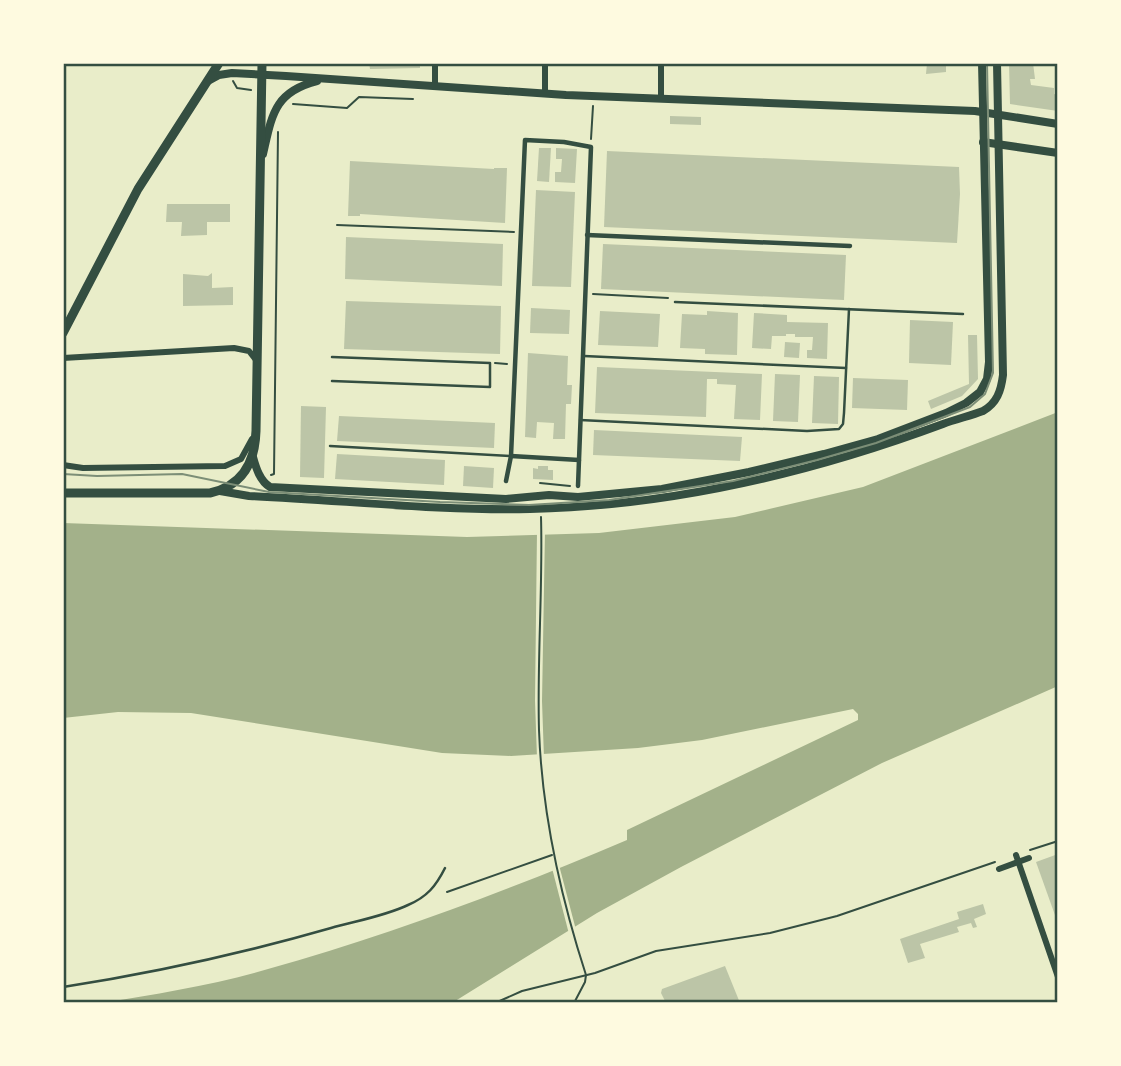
<svg xmlns="http://www.w3.org/2000/svg" width="1121" height="1066" font-family="Karla,sans-serif">
	<style>
		.water { fill: #a3b18a }
		.pier { fill: #e9edc9 }
		.building { fill: #bcc5a7 }
		.lines { fill: none; stroke-linecap: round; stroke-linejoin: round }
		.path { stroke: #344e41; stroke-width: 2 }
		.service { stroke: #344e41; stroke-width: 2.5 }
		.pedestrian { stroke: #344e41; stroke-width: 4.5 }
		.minor { stroke: #344e41; stroke-width: 6 }
		.tertiary { stroke: #344e41; stroke-width: 8 }
		.secondary { stroke: #344e41; stroke-width: 9 }
		.tram { stroke: #7c8e77; stroke-width: 2 }
		.neatline { fill: none; stroke: #344e41; stroke-width: 2.5 }
	</style>
	<rect width="100%" height="100%" fill="#e9edc9"/>
	<path class="water" d="M1058,412v274l-176,77 -201,104 -84,46 -145,90h-351c56,-9 113,-18 167,-34 122,-34 241,-79 359,-129v-10l231,-110v-6l-5,-5 -151,31 -64,8 -127,8 -69,-3 -251,-40 -73,-1 -55,6v-195l404,14 132,-4 136,-16 128,-30z"/>
	<g class="pier">
		<path d="M537,531h8l-3,170 2,57h-7l-2,-57z"/>
		<path d="M559,865l17,65 -7,4 -17,-66z"/>
	</g>
	<g class="building">
		<path d="M369,63h51v5l-50,1z"/>
		<path d="M927,63h19v9l-20,2z"/>
		<path d="M1009,63h24l2,16h-5l1,6 23,3v6l4,1v16l-48,-7z"/>
		<path d="M670,116l31,1v8l-31,-1z"/>
		<path d="M539,148h12l-2,34 -12,-1z"/>
		<path d="M556,148l21,1 -2,34 -20,-1v-10h6l1,-13h-6z"/>
		<path d="M607,151l352,16 1,27 -3,49 -353,-16z"/>
		<path d="M350,161l144,8v-1h13l-2,55 -145,-9v2h-12z"/>
		<path d="M536,190l39,2 -4,95 -39,-1z"/>
		<path d="M167,204h63v18h-23v13l-26,1 1,-14h-16z"/>
		<path d="M346,237l157,7 -1,42 -157,-7z"/>
		<path d="M603,244l243,11 -2,45 -243,-11z"/>
		<path d="M212,273v15l21,-1v18l-50,1v-32l25,2z"/>
		<path d="M346,301l155,5 -1,48 -156,-5z"/>
		<path d="M531,308l39,2 -1,24 -39,-1z"/>
		<path d="M600,311l60,3 -2,33 -60,-2z"/>
		<path d="M707,311l31,2 -1,42 -32,-1v-5l-25,-1 2,-34 25,1z"/>
		<path d="M754,313l33,2v7l41,1 -1,36 -20,-1v-8h5l1,-13h-18v-3h-9v2h-14l-1,13 -19,-1z"/>
		<path d="M910,320l43,2 -2,43 -42,-2z"/>
		<path d="M968,335h9l1,44 -16,17 -31,13 -3,-8 41,-17z"/>
		<path d="M785,342l15,1 -1,15 -15,-1z"/>
		<path d="M528,353l40,3 -1,29h5l-1,19h-5l-1,35h-12l1,-16 -17,-1 -1,16 -11,-1z"/>
		<path d="M597,367l165,7 -2,46 -26,-1 2,-34 -19,-1v-5h-10l-1,38 -111,-4z"/>
		<path d="M775,374l25,1 -2,47 -25,-1z"/>
		<path d="M814,376l25,1 -1,47 -26,-1z"/>
		<path d="M853,378l55,2 -1,30 -55,-2z"/>
		<path d="M301,406l25,1 -2,71 -24,-1z"/>
		<path d="M339,416l156,7 -1,25 -157,-7z"/>
		<path d="M594,430l148,7 -2,24 -147,-6z"/>
		<path d="M337,454l108,6 -1,25 -109,-6z"/>
		<path d="M464,466l30,2 -1,20 -30,-2z"/>
		<path d="M538,466h10v4h5v10l-20,-1v-11l5,1z"/>
		<path d="M1058,854v63l-2,1 -20,-56z"/>
		<path d="M983,904l3,10 -12,5 3,8 -4,1 -2,-5 -14,4 2,5 -39,12 5,14 -17,5 -8,-24 59,-20 -2,-7z"/>
		<path d="M725,966l15,37h-74l-5,-10 1,-4z"/>
	</g>
	<g class="lines">
		<g class="path">
			<path d="M233,81l4,7 14,2"/>
			<path d="M293,104l54,4 12,-11 54,2"/>
			<path d="M591,139l2,-33"/>
			<path d="M337,225l177,7"/>
			<path d="M593,294l75,4"/>
			<path d="M495,363l12,1"/>
			<path d="M271,475l3,-1 4,-342"/>
			<path d="M540,483l30,3"/>
			<path d="M541,517c2,71 -4,142 -2,213 3,84 21,165 47,245l-1,7 -11,21"/>
			<path d="M1030,850l28,-9"/>
			<path d="M447,892l105,-37"/>
			<path d="M495,1003l27,-12 73,-18 61,-22 114,-18 67,-17 158,-54"/>
		</g>
		<g class="service">
			<path d="M675,302l288,12"/>
			<path d="M584,356l262,12"/>
			<path d="M332,381l158,6v-24l-158,-6"/>
			<path d="M580,420l227,11 32,-2 4,-5 1,-11 5,-104"/>
			<path d="M330,446l181,10"/>
			<path d="M63,987c90,-14 181,-34 268,-59 25,-7 54,-12 77,-23 19,-8 28,-19 37,-37"/>
		</g>
		<g class="pedestrian">
			<path d="M587,235l263,11"/>
			<path d="M511,456l68,4"/>
			<path d="M506,481l5,-25 14,-316 39,2 27,5 -13,339"/>
		</g>
		<g class="minor">
			<path d="M435,63v24"/>
			<path d="M545,63v29"/>
			<path d="M661,63v35"/>
			<path d="M63,358l171,-10 15,3 7,9"/>
			<path d="M63,465l20,3 142,-2 16,-7 11,-20"/>
			<path d="M1016,855l42,122"/>
			<path d="M999,869l30,-11"/>
		</g>
		<g class="tertiary">
			<path d="M208,81l11,-6 13,-2 54,3 280,19 409,16 83,13"/>
			<path d="M983,142l75,11"/>
			<path d="M263,154c9,-39 11,-62 54,-73"/>
			<path d="M253,457c3,11 7,24 17,30l236,12 43,-4 29,2 84,-8 87,-17 75,-18 54,-15 68,-26 20,-10 14,-11 7,-13 2,-17 -7,-299"/>
			<path d="M220,491l29,5c93,4 187,15 281,13 141,-3 281,-36 413,-85 13,-5 27,-8 40,-13 14,-8 18,-20 20,-36l-6,-312"/>
		</g>
		<g class="secondary">
			<path d="M63,333l75,-144 81,-126"/>
			<path d="M63,493h147c33,-7 45,-31 46,-62l6,-368"/>
		</g>
		<path class="tram" d="M63,474l34,2 85,-2 87,18 171,10 89,3 80,-5 124,-19 84,-21 59,-17 94,-36 15,-13 8,-21 -6,-310"/>
	</g>
	<rect width="1121" height="1066" fill="none" stroke="#fefae0" stroke-width="130"/>
	<rect x="65" y="65" width="991" height="936" class="neatline"/>
</svg>
